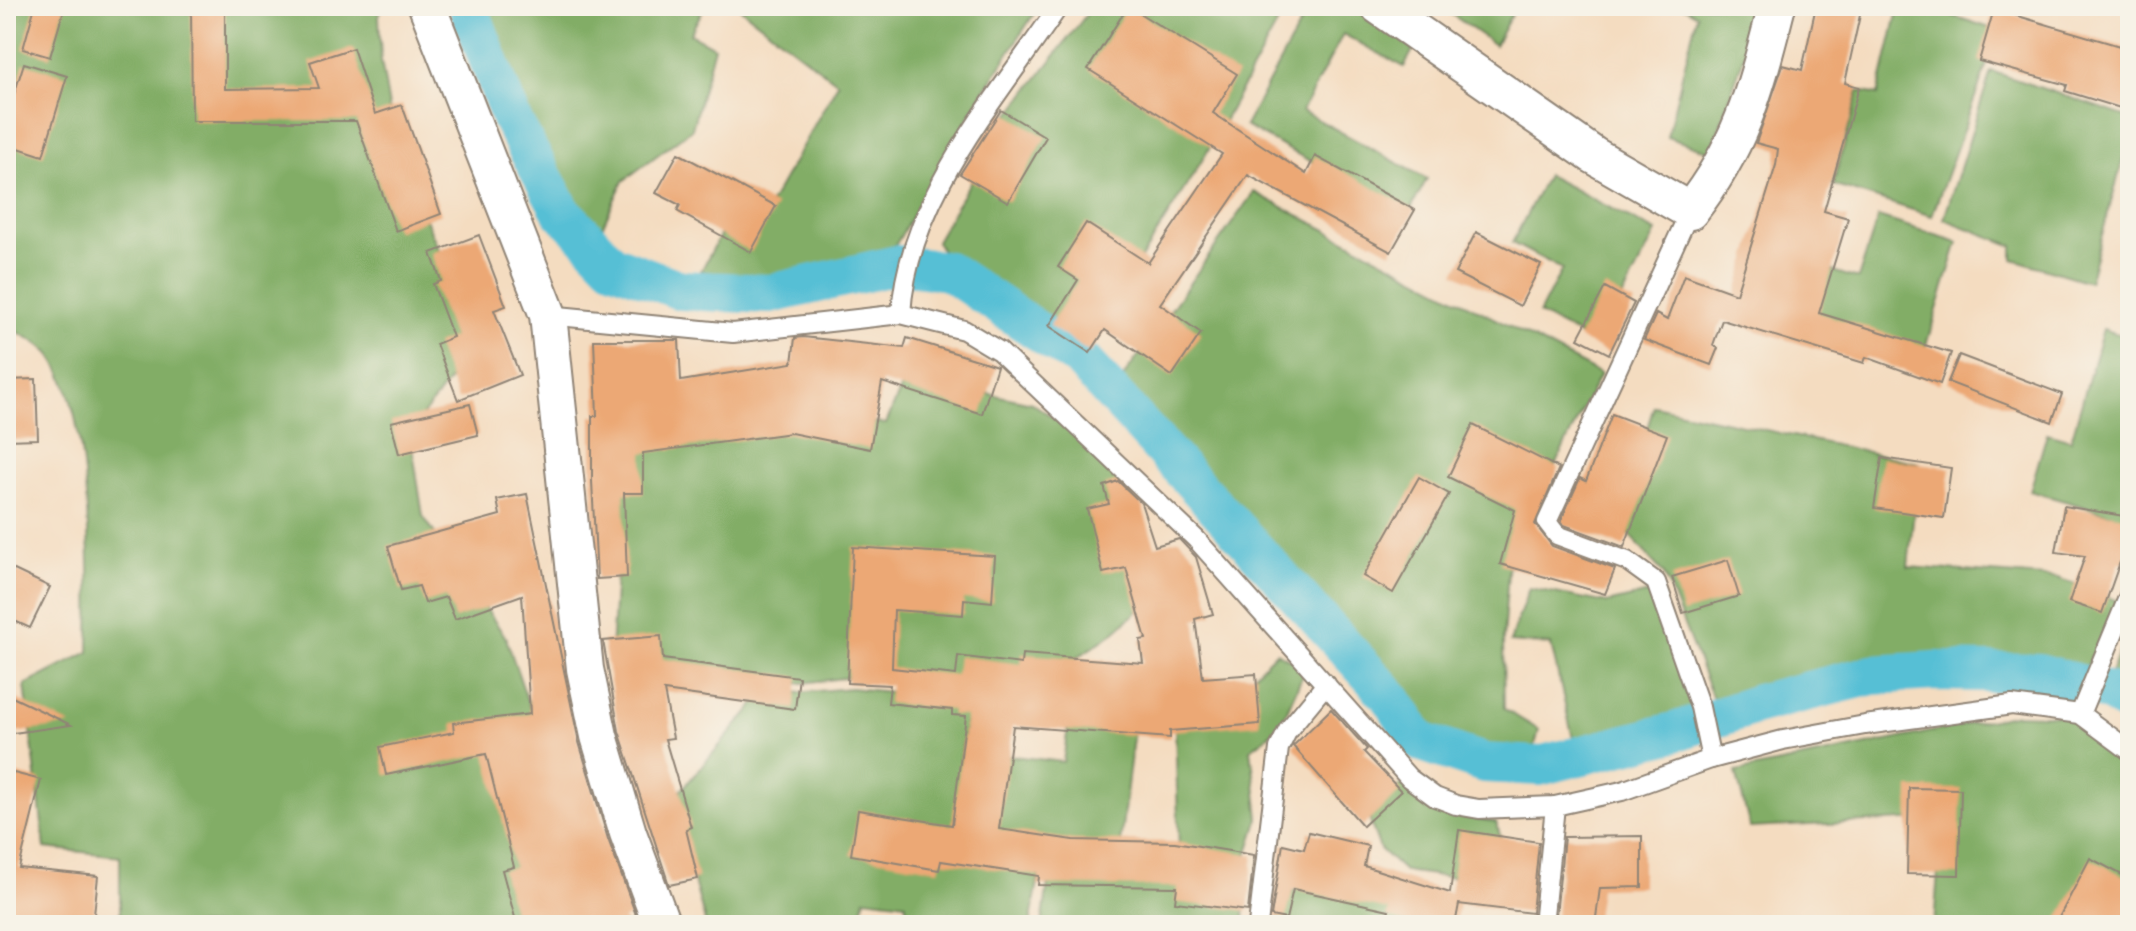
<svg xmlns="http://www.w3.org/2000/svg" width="2136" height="931" font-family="Pangolin,sans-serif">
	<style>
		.forest { fill: #82ad66; stroke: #566c48; stroke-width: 2 }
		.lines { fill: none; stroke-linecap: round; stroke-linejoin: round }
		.canal { stroke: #57bfd5; stroke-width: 40 }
		.building { fill: #eca875 }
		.lane-casing { stroke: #908476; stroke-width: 22 }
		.street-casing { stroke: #908476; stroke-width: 40 }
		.lane { stroke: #fff; stroke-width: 18 }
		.street { stroke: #fff; stroke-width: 36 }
	</style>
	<rect width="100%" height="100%" fill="#f7f3e8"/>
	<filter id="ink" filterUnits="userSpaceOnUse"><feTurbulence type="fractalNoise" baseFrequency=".0125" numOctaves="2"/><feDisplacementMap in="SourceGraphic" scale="16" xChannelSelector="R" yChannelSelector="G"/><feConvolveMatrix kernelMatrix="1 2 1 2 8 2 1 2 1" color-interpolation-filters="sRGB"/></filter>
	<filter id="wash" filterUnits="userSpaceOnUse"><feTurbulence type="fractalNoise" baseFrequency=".006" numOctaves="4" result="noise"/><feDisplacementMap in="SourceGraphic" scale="32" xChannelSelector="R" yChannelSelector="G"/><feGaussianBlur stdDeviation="1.8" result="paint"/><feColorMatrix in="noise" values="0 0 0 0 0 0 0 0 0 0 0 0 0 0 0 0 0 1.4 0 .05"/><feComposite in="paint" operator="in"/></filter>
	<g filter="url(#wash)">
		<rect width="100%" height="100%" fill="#f4dcc0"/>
		<g class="forest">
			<path d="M6,6h377l-4,10 2,45 15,86 54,130 9,91 -49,64 13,84 83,122 98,287h-484v-69l-75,-8 -20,-163 64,-33c1,-73 4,-235 -37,-295 -8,-12 -33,-25 -46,-30z"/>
			<path d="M479,6h226l-15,28 24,13 -22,82 -69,52 -25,55 -31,-32 -46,-92z"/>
			<path d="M737,6h302l-58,90 -86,150 -81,22 -65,11 -48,-8 29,-54 25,13 83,-147z"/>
			<path d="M1093,6h194l-81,148 -120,193 -60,-33 -75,-48 -15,-25 73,-126z"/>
			<path d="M1310,6h52l58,31 -16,30 -61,-33 -41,77 125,68 -19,35 -163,-88z"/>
			<path d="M1440,6h76l-21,39z"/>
			<path d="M1682,6h79l-50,146 -44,-15 30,-122z"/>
			<path d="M1899,6h24l76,25 -67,185 -99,-31 26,-94 19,4z"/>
			<path d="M1991,71l139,47v16l-41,148 -76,-23v-13l-69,-27z"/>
			<path d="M1547,175l109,57 -58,113 -59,-31 23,-45 -50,-26z"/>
			<path d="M1254,192l346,182 -91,185 -6,80 1,70 35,21 -6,23 -10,7 -36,-2 -62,-21 -28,-40 -236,-260 -39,-58z"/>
			<path d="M1878,217l80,25 -36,116 -182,-57 17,-54 101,32z"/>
			<path d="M2103,329l27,9v182l-100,-29 17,-58 24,7z"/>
			<path d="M906,376l126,27 83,57 16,31 34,96 -53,47 -58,39 -69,16 -133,-12 -91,11 -150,-38 14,-212 189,-22 72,8z"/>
			<path d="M1654,406l265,57 -11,104 150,11 60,23 -34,72 -61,-12h-110l-77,9 -121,34 -51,-130 -46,-52z"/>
			<path d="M1529,588l78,15 42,-10 43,115v10l-117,29 -24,-102 -41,-3z"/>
			<path d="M2130,627v67l-22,-15z"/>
			<path d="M1276,652l30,16 -27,60 -28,21 8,69 -15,47 -65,-12 -4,-128 65,-36z"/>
			<path d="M851,688l118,12 -8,54 -4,96 85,11 -12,64h-124v-22l-41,-5 -6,27h-153l-34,-124 90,-105z"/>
			<path d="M1070,713l65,8 -16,131 -149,-19 10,-81 83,10z"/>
			<path d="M2017,714l53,2 60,43v166h-196l8,-107 -192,10 -14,-56z"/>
			<path d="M1403,784l42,30 51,8 14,46 -24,14 -82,-11 -24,-22 -14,-39z"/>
			<path d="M1050,869l195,26 -1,30h-202z"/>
			<path d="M1325,871l114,54h-161l1,-24z"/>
		</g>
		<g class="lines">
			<path class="canal" d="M468,6l43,113 51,93 50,52 68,26 90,4 127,-29 51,6 133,89 311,339 27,42 65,22 55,3 135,-34 87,-29 111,-28 63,-4 104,2 71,19 20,13"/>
		</g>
		<g id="blocks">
			<g class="building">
				<path d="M35,6h30l-15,51 -27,-8z"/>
				<path d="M191,6h34v83l94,-1 -9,-26 43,-14 22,66 27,-9 39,109 -45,17 -40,-110h-164z"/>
				<path d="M1128,6l109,68 -24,39 93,61 9,-18 100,54 -24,42 -143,-77 -88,129 41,29 -29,43 -67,-46 -15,23 -41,-27 29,-46 -20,-13 28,-44 62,40 74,-109 -134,-85z"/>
				<path d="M1816,6h46l-17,77 14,4 -35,124 24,7 -29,95 132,40 -11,31 -74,-27 -2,6 -142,-43 -9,25 5,3 -7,17 -67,-25 12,-26 11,6 17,-45 52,19 40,-129 2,-16 -22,-6 27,-78 19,5z"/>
				<path d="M1994,9l136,40v62l-65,-20 2,-6 -88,-24z"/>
				<path d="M24,63l43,13 -24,80 -37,-12v-24z"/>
				<path d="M1001,110l45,27 -38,65 -48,-28z"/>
				<path d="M678,153l98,53 -25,46 -74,-41 3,-6 -24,-12z"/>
				<path d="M1476,232l65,33 -21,41 -65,-33z"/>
				<path d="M479,235l27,71 -12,4 26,65 -62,25 -22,-56 17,-7 -20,-53 8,-3 -10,-28z"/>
				<path d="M1605,287l29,16 -25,51 -31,-16z"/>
				<path d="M803,337l101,11 3,-10 90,28 -15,48 -100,-32 -12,67 -79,-16 -148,20v40h-19l3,84 -30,2 -5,-98v-65h5l-3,-76h85l2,41 111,-18 3,-25z"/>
				<path d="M1959,355l103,39 -10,28 -104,-40z"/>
				<path d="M36,379l2,60 -32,1v-60z"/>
				<path d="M470,404l8,31 -79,19 -8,-32z"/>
				<path d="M1612,414l55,21 -43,112 -60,-22 -3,-5 19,-42 6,3z"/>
				<path d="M1473,425l86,43 -24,56 17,22 63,23 -10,25 -105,-30 15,-54 -67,-33z"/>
				<path d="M1882,458l69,10 -7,50 -70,-10z"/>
				<path d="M1419,477l30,17 -56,99 -30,-17z"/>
				<path d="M1118,481l23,22 14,43 24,-7 17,18 17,57 -18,5 8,59 53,-4 4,50 -90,7v7l-157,-12 -14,103 74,11 102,2 79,13 -6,56 -73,-9 2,-15 -139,-2 1,-9 -98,-15 -2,9 -88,-15 7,-45 94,15 14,-109 -14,-1v-5l-64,-7 2,-18 -43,-2 6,-136 142,9 -3,46 -28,-3 -1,16 -69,-5 -2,58 64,7 2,-19 63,8 1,-10 121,9 -3,-23 6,-1 -20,-71 -23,5 -16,-64 22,-5 -5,-18z"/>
				<path d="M527,494l52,248 29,97 28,76 -12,4 2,6h-109l-15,-55 12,-3 -28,-113 -100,21 -6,-28 74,-15 -1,-9 77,-9 -8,-119 -67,24 -9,-22 -21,6 -6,-17 -18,4 -13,-44 112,-31 -3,-15z"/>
				<path d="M2064,506l66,11 -3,46 -7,-1 -18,51 -33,-11 16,-46 -29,-4z"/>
				<path d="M1728,560l11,36 -56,17 -11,-36z"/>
				<path d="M6,566l44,21 -20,41 -24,-11z"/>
				<path d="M661,636l2,23 136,18 -4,32 -131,-18 9,47 -8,1 26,88 -5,2 12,50 -29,6 -50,-154 -16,-90z"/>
				<path d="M6,694l65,31 -65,9z"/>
				<path d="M1331,709l36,40 -3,3 37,39 -38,35 -70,-80z"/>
				<path d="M6,771l35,9 -22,88 79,8 -5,49h-87l4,-50 -4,-1z"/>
				<path d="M1909,788l52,1 -2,86 -52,-1z"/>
				<path d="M1459,830l80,12 -7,71 -73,-9 -4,21h-42l-26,-8 2,-7 -96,-21 -7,30 -15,-3 12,-72 21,5 5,-17 59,14 -4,20 86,27z"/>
				<path d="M1642,836v51l-42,1 -5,37h-40l9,-88z"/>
				<path d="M2090,858l40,21v46h-75z"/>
			</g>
		</g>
	</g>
	<g filter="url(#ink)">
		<use href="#blocks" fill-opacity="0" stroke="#908476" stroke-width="2"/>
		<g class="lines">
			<g class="lane-casing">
				<g id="lane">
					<path d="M1690,211l-143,311 10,13 70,26 29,21 44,125 11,52"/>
					<path d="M901,314c7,-117 95,-214 158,-308"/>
					<path d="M548,315l185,18 168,-19 63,16 35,21 197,188 213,239 26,19 21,8 23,4 76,-3 67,-15 89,-32 72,-19 82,-15 147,-20 68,9 50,37"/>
					<path d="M2080,714l50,-121"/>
					<path d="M1258,925l21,-177 9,-18 38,-46"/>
					<path d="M1543,925l12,-119"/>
				</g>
			</g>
			<g class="street-casing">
				<g id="street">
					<path d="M427,6l121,309 37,354 14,67 29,97 34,92"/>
					<path d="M1379,6l214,149 97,56c53,-67 66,-125 87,-205"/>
				</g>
			</g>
			<use href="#lane" class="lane"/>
			<use href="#street" class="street"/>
		</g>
	</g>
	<rect width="2136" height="931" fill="none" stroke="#f7f3e8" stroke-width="32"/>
</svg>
